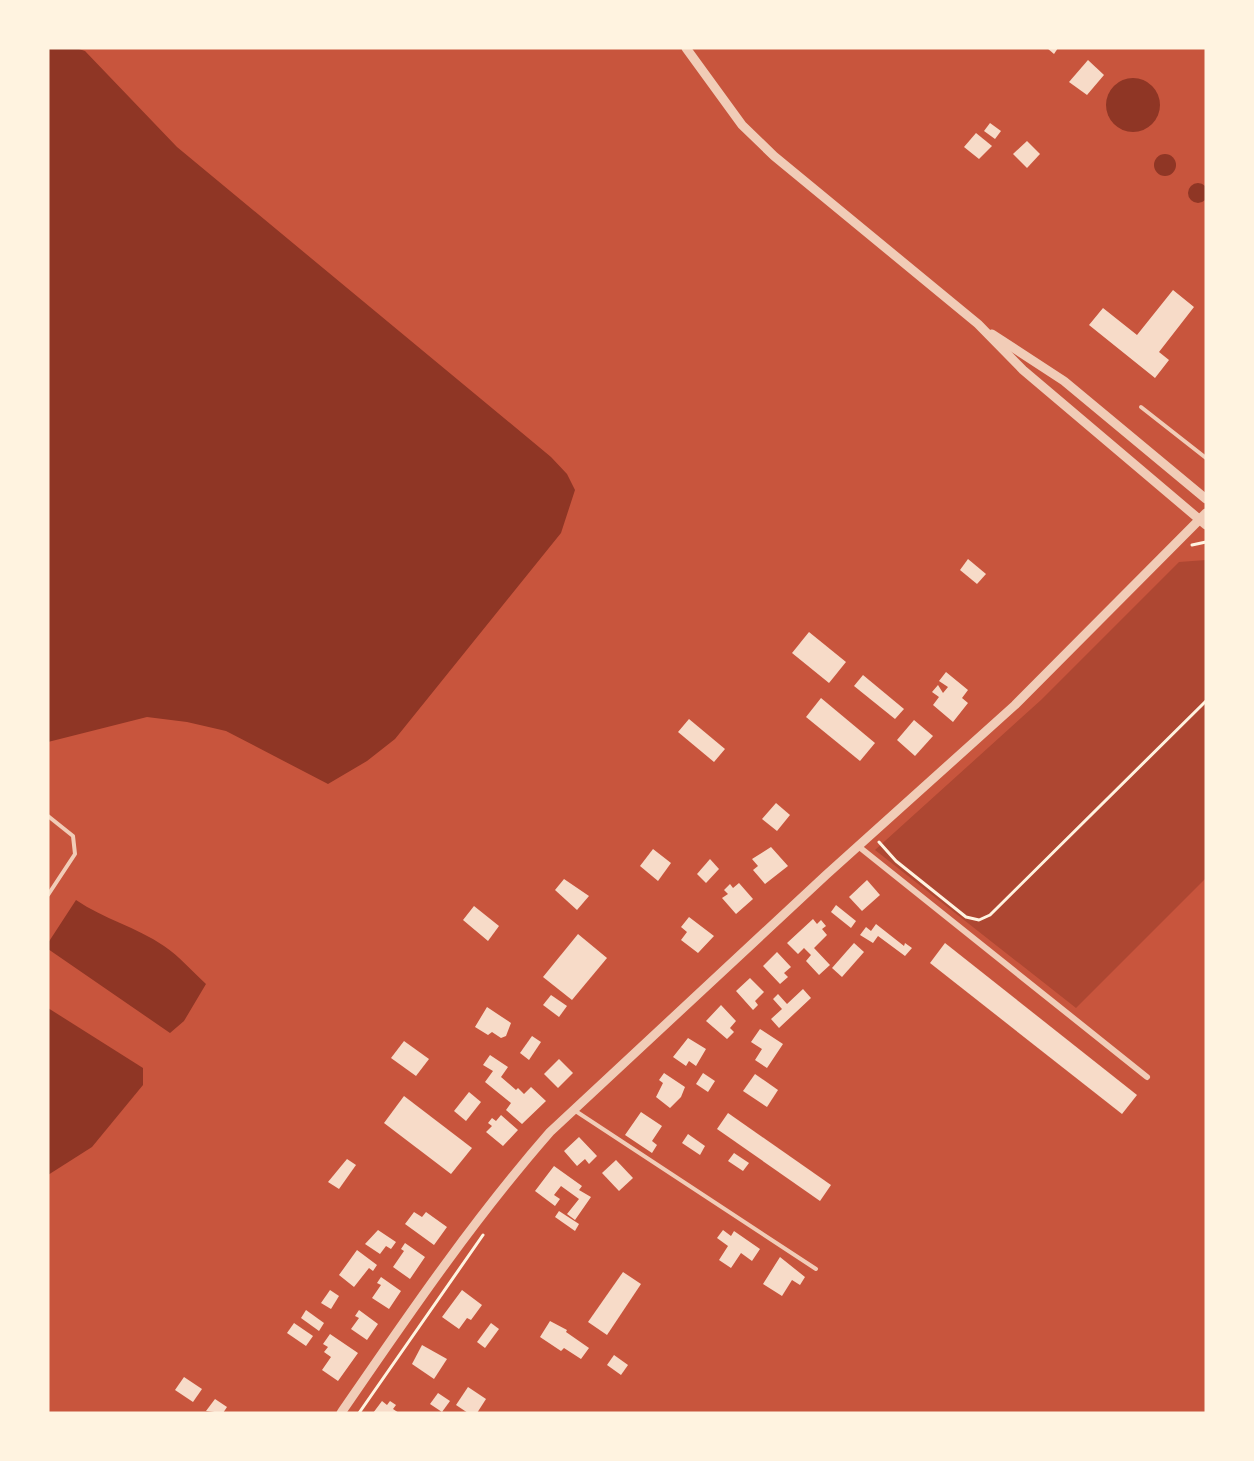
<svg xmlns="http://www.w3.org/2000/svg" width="1254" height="1461" font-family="Signika,sans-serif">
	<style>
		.green { fill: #ae4732 }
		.water { fill: #8f3625 }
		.building { fill: #f7dbc8 }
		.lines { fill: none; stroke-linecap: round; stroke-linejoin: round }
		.path { stroke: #fff3e0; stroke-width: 3 }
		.service { stroke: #f1ccb7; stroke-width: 4 }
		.minor { stroke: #f1ccb7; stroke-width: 6 }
		.tertiary { stroke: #f1ccb7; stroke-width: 9 }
	</style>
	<rect width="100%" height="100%" fill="#c8553d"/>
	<path class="green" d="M1206,560v318l-130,130 -201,-158 166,-150 138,-138z"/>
	<g class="water">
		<path d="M48,48h28l9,3 92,96 374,310 16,17 8,16 -14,43 -166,206 -28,22 -39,23 -102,-53 -39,-9 -40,-5 -99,25z"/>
		<circle cx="1133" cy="105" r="27"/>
		<circle cx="1165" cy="165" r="11"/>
		<circle cx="1198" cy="193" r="10"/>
		<path d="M76,900c28,19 60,27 88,46 15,10 28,25 42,38l-22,37 -14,12 -122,-84v-6z"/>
		<path d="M48,1008l95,60v17l-51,62 -44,28z"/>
	</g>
	<g class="building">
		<path d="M1047,48h11l-4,6z"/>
		<path d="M1088,60l16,15 -17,20 -18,-13z"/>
		<path d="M990,123l11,8 -6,8 -11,-8z"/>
		<path d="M976,133l16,13 -13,13 -15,-12z"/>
		<path d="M1027,141l13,13 -13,14 -14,-14z"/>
		<path d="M1173,290l21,17 -35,45 10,8 -14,18 -66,-53 14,-17 34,27z"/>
		<path d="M968,559l18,15 -9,10 -17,-14z"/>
		<path d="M809,632l37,30 -17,21 -37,-30z"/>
		<path d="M946,672l22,18 -6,8 6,5 -15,19 -20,-17 6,-8 -7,-5 6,-7 5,8 5,-6 -9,-6z"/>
		<path d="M863,675l41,34 -9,10 -41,-33z"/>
		<path d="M821,698l54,45 -15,18 -54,-44z"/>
		<path d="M689,719l36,30 -11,13 -36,-30z"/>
		<path d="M914,720l19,16 -18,20 -18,-16z"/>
		<path d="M776,803l14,12 -13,16 -15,-12z"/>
		<path d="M771,847l17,19 -23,18 -12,-14 5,-4 -6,-7z"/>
		<path d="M653,849l18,14 -13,18 -18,-15z"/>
		<path d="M710,859l9,10 -13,14 -9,-9z"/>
		<path d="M564,879l25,17 -12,14 -22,-20z"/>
		<path d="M867,880l13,15 -18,16 -13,-14z"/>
		<path d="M739,883l14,16 -17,15 -14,-16 6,-4 -4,-4 6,-6 3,4z"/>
		<path d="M836,905l20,16 -5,7 -20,-16z"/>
		<path d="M474,906l25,20 -11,15 -25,-21z"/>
		<path d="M689,917l25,19 -16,17 -17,-13 6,-8 -6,-5z"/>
		<path d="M813,919l4,5 4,-4 5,6 -4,3 5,6 -13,13 16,17 -11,10 -13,-14 5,-6 -7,-7 -6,6 -11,-11z"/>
		<path d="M876,924l28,22 1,-3 7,5 -7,8 -27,-20 -5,7 -13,-8 6,-8 5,4z"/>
		<path d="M578,934l29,24 -35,42 -29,-23z"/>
		<path d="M854,943l10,9 -22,25 -10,-9z"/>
		<path d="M945,943l192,152 -15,19 -192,-151z"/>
		<path d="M777,952l14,15 -7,6 4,4 -8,7 -17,-18z"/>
		<path d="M750,978l14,14 -9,9 3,4 -5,5 -17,-19z"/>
		<path d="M803,989l8,9 -32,30 -8,-9 11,-10 -9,-10 5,-5 9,10z"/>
		<path d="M551,995l16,11 -8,11 -16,-12z"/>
		<path d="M721,1005l15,16 -6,7 4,4 -7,7 -21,-18z"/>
		<path d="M487,1007l24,16 -5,13 -5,2 -9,-6 -4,3 -13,-8z"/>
		<path d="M760,1029l23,15 -16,24 -12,-8 7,-11 -11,-7z"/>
		<path d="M532,1036l9,6 -12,18 -9,-7z"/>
		<path d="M688,1038l18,11 -10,17 -7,-5 -3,5 -13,-9z"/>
		<path d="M404,1041l25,18 -13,17 -25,-18z"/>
		<path d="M490,1055l18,12 -7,10 15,13 2,-2 6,6 7,-7 15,14 -24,23 -16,-14 5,-7 -26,-21 8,-11 -10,-6z"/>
		<path d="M559,1059l14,14 -15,15 -14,-14z"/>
		<path d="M664,1073l21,14 -4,10 -11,11 -14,-11 7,-14 -4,-3z"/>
		<path d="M703,1073l12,8 -7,11 -12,-8z"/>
		<path d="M755,1074l23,16 -11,17 -24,-16z"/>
		<path d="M469,1092l12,10 -15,19 -12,-10z"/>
		<path d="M404,1096l68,52 -21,26 -67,-51z"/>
		<path d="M641,1112l21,14 -10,15 5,4 -5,8 -27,-18z"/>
		<path d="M728,1113l103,72 -11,16 -103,-72z"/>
		<path d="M501,1115l17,15 -15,16 -17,-14 6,-6 -4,-3 4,-5 4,3z"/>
		<path d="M688,1134l17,12 -5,9 -18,-12z"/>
		<path d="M579,1137l18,19 -8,8 -4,-5 -8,7 -13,-15z"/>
		<path d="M734,1153l15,10 -6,8 -15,-10z"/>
		<path d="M347,1159l9,6 -17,24 -11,-7z"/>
		<path d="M616,1160l17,18 -14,13 -17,-18z"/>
		<path d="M554,1166l28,20 -3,4 12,7 -16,23 -8,-6 12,-15 -18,-13 -7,9 6,4 -5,7 -20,-15z"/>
		<path d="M559,1211l20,13 -4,7 -20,-14z"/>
		<path d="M414,1212l8,5 4,-5 21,15 -13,18 -29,-21z"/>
		<path d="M378,1230l18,12 -5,7 -5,-3 -6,8 -15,-10z"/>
		<path d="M723,1230l8,6 3,-5 26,18 -8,12 -11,-8 -10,15 -12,-8 9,-14 -11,-8z"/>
		<path d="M405,1243l20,14 -15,22 -17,-12 11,-16 -3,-2z"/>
		<path d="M357,1250l20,15 -4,6 -4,-3 -15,19 -15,-12z"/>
		<path d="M780,1257l25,20 -5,8 -8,-5 -10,16 -19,-12z"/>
		<path d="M623,1272l18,12 -34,51 -19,-13z"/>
		<path d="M381,1277l20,14 -12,18 -17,-11 9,-13 -4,-2z"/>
		<path d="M330,1290l9,6 -8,13 -10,-6z"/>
		<path d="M462,1290l20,15 -11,15 -4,-2 -8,11 -17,-12z"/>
		<path d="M306,1310l18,13 -5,8 -18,-13z"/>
		<path d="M359,1310l19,14 -11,16 -16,-11 8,-11 -4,-2z"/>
		<path d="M550,1321l17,9 -1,2 23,16 -8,11 -17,-11 -3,3 -21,-14z"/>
		<path d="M294,1323l19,13 -7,10 -19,-13z"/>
		<path d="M491,1323l8,6 -14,19 -8,-6z"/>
		<path d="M330,1334l28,19 -20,28 -16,-11 9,-13 -7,-5 4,-5 -5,-3z"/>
		<path d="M422,1345l25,14 -13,20 -22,-15z"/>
		<path d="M614,1355l14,10 -7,10 -14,-10z"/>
		<path d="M184,1377l18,12 -9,13 -18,-12z"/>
		<path d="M468,1387l18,12 -9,14h-9l-12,-8z"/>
		<path d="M438,1393l12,8 -8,11 -12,-8z"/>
		<path d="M215,1399l12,8 -4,6 -17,-2z"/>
		<path d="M382,1401l5,4 3,-4 6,4 -3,4 6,4h-26z"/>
	</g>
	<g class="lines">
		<g class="path">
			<path d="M1192,545l14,-3"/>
			<path d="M879,842l17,19 70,56 13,3 11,-5 216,-214"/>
			<path d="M359,1413l124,-178"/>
		</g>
		<g class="service">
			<path d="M1141,407l65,51"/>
			<path d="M48,816l25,20 2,18 -27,41"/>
			<path d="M574,1110l242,159"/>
		</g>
		<path class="minor" d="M858,846l289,231"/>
		<g class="tertiary">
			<path d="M686,48l56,77 32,31 204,168 45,46 183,155"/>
			<path d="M992,334l72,47 142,118"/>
			<path d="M341,1413c66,-96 132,-193 209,-281l276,-257 189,-170 191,-192"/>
		</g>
	</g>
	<rect width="1254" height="1461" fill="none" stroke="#fff3e0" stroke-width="99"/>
</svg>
